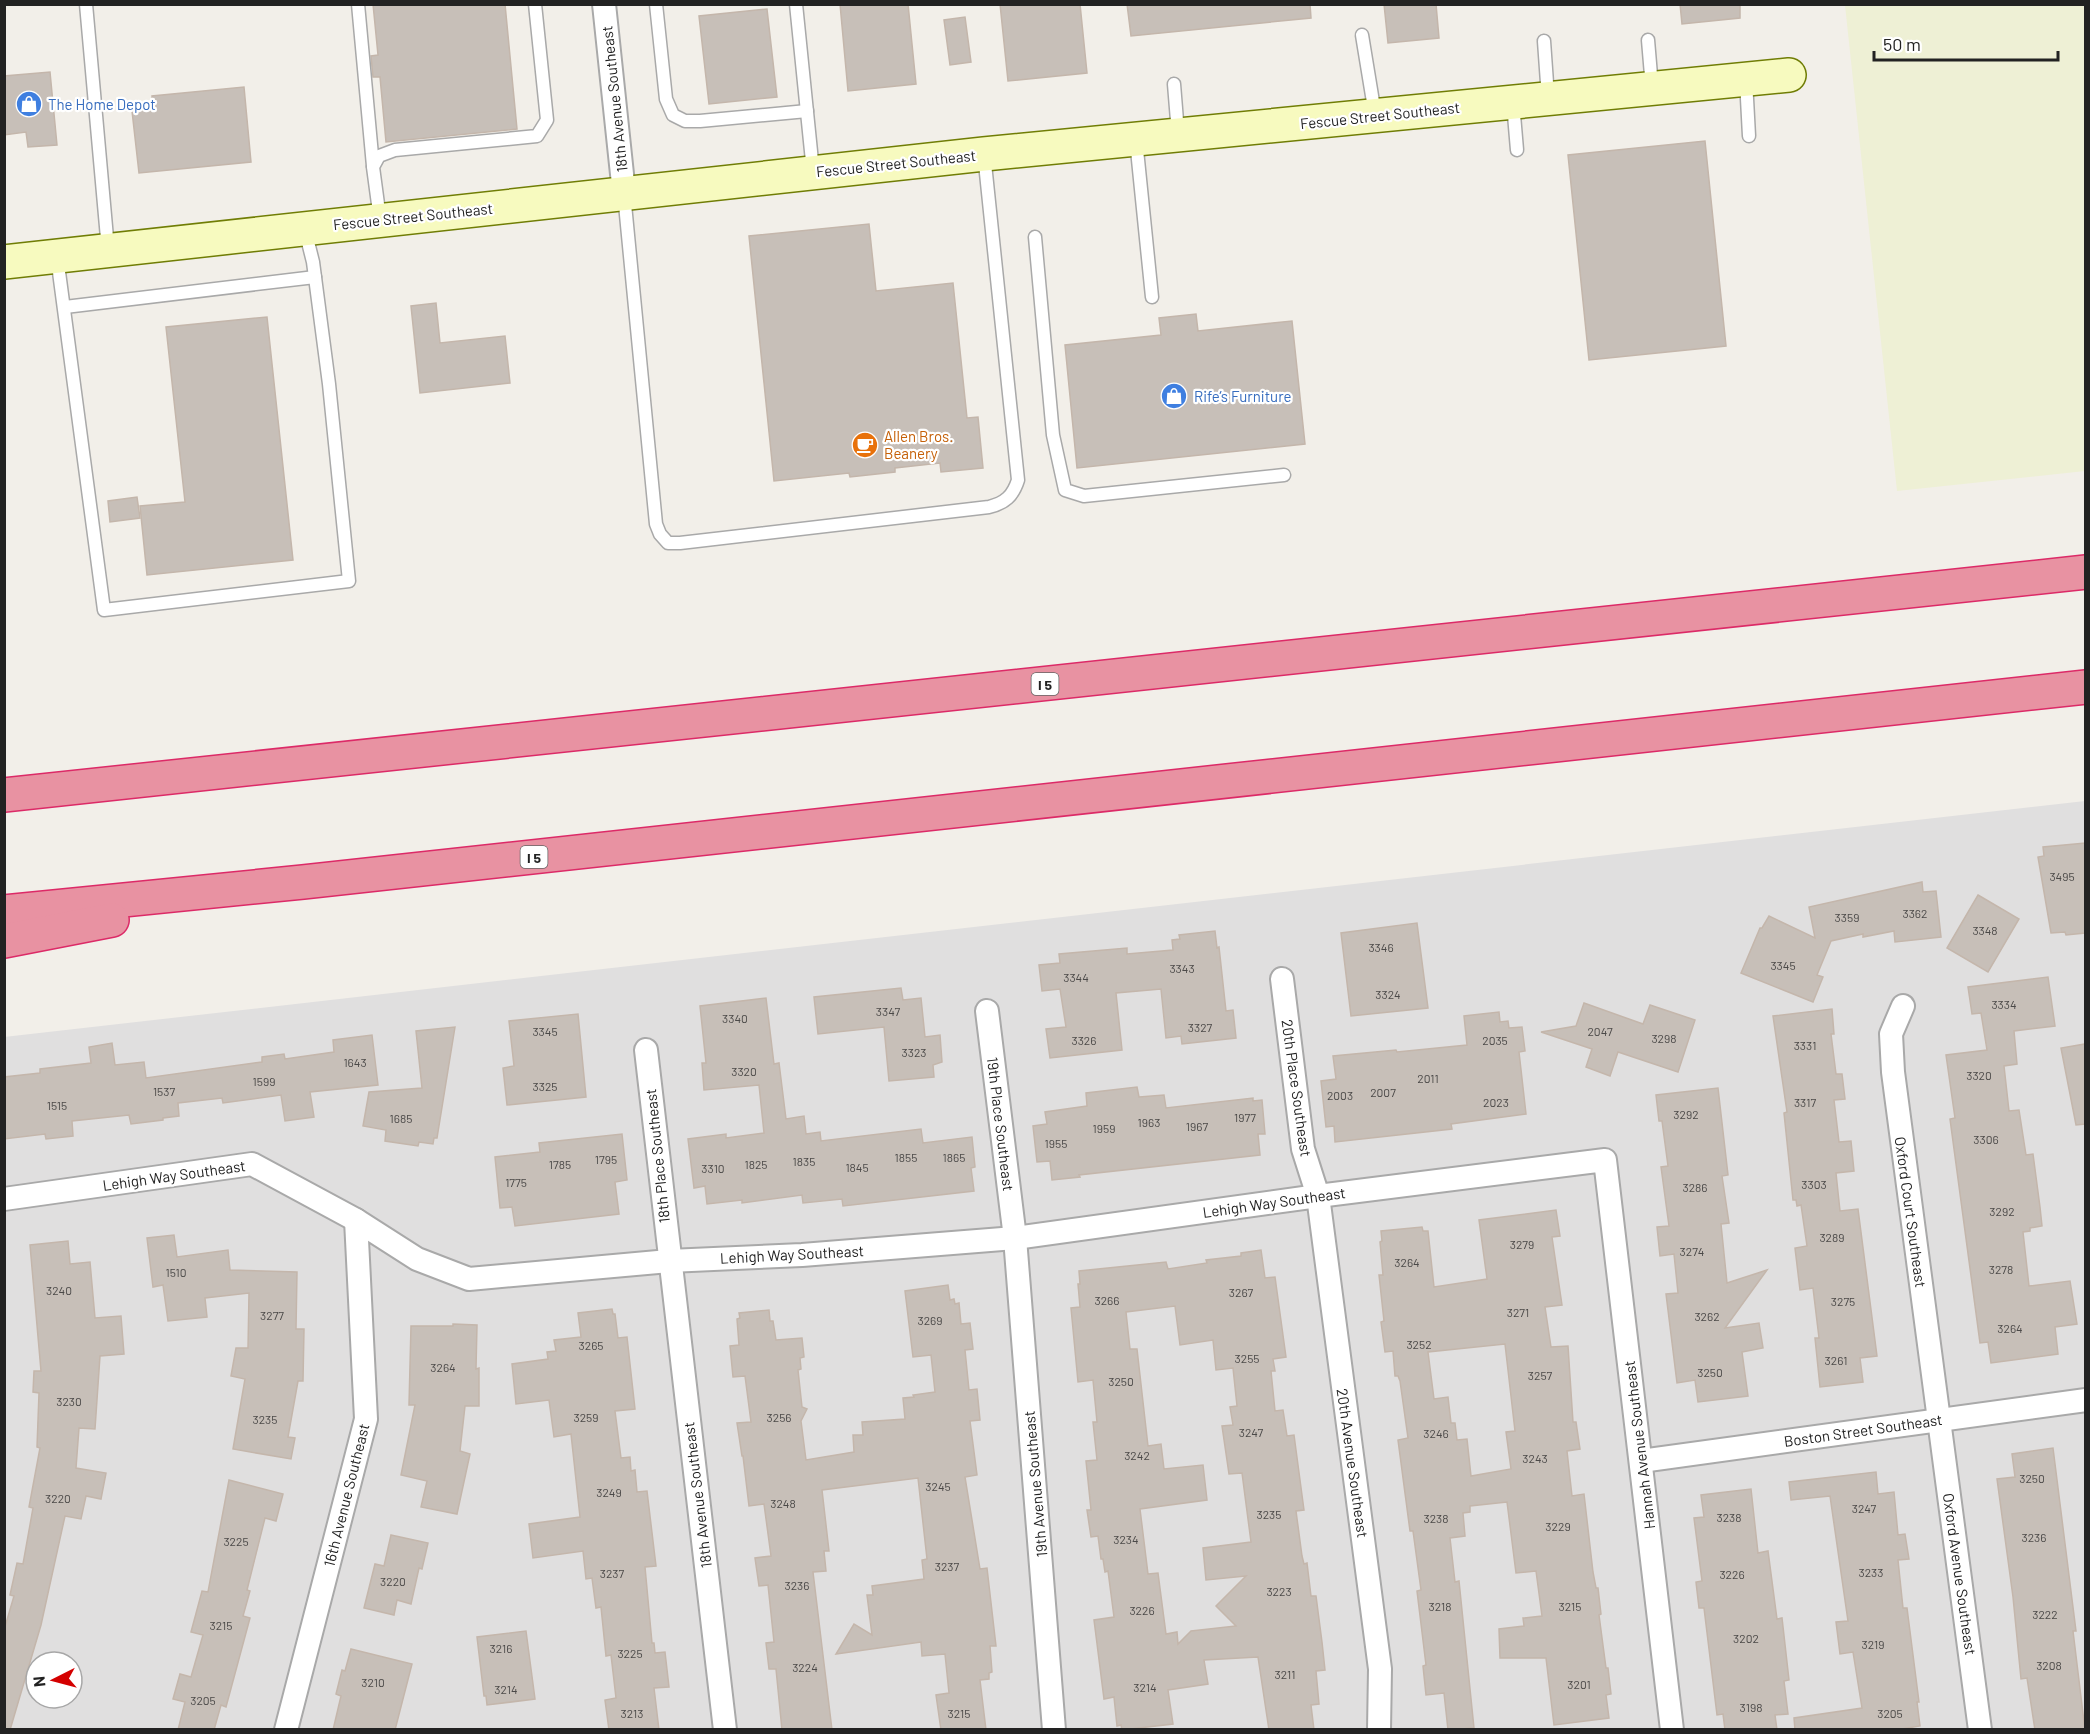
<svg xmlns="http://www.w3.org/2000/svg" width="2090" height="1734" font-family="Barlow,sans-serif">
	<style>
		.residential { fill: #e0dfdf; fill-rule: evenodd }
		.farmland { fill: #eef0d5 }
		.building { fill: #c7bfb8; stroke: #c4b6ab; stroke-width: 1.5; fill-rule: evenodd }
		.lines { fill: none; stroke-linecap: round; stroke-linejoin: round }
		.lane-casing { stroke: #a9a9a9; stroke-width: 15 }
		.street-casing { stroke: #a9a9a9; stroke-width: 26 }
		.secondary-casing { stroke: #707d05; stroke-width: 36 }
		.highway-casing { stroke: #dc2a67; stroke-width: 36 }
		.lane { stroke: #fff; stroke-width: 12 }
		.street { stroke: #fff; stroke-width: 22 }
		.secondary { stroke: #f7fabf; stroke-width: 33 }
		.highway { stroke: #e892a2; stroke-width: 33 }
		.labels { text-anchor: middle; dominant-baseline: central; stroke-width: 4.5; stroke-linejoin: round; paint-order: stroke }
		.number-label { font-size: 12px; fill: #4b4948 }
		.shield { fill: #fff; stroke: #646464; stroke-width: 1.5 }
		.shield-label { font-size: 14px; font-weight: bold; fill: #222 }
		.street-label { font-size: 15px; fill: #222; stroke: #fff }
		.shop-label { font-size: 15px; fill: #366cbe; stroke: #fff; text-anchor: start }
		.food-label { font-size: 15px; fill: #c56008; stroke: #fff; text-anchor: start }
	</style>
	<rect width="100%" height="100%" fill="#f2efe9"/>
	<path class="residential" d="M2085,801v928h-2080l-1,-692zM36,1662h36v36h-36z"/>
	<path class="farmland" d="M1845,5h240v466l-188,20z"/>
	<g class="building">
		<path d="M373,4h132l12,125 -131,13 -6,-65h-7l-2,-21 7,-1z"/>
		<path d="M840,4h68l8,80 -68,7z"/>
		<path d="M1000,4h80l7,69 -79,8z"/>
		<path d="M1127,4h183l1,14 -180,18z"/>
		<path d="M1384,4h52l3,34 -51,5z"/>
		<path d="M1680,4h60v14l-58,6z"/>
		<path d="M767,9l10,88 -68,7 -10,-88z"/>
		<path d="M965,17l6,45 -21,3 -6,-45z"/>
		<path d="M50,72l7,73 -29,2 -2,-15 -22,3v-59z"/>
		<path d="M244,87l7,75 -112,11 -7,-62 21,-2 -1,-13z"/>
		<path d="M1705,141l21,205 -137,14 -21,-205z"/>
		<path d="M869,224l7,67 77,-8 14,135 11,-1 5,51 -42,4 -1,-9 -45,5v4l-45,5 -1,-4 -75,8 -25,-245z"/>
		<path d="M436,303l4,40 65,-7 5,47 -90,10 -9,-87z"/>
		<path d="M1196,314l2,17 94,-10 13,123 -228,24 -12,-123 96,-10 -2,-17z"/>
		<path d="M267,317l26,243 -146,15 -7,-69 45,-4 -19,-175z"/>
		<path d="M137,497l3,21 -30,4 -2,-21z"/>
		<path d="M2085,843v90l-19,2 -1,-3 -14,1 -13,-76 6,-1 -1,-9z"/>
		<path d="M1922,882l1,10 13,-1 5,46 -46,5 -1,-11 -31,6v-3l-32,7 -14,34 6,2 -10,25 -72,-29 19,-45h2l7,-12 46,22 -6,-31z"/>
		<path d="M1978,895l41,24 -31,53 -41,-24z"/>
		<path d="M1417,923l11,85 -77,8 -10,-83z"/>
		<path d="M1215,931l2,17 2,-1 7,64 7,-1 3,28 -54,6 -1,-8 -15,2 -5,-49 -45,4 6,57 -72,8 -4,-29 20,-2 -6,-38 -18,2 -3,-26 21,-2 -1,-9 68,-6v6l46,-4 -1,-10 8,-1 -1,-4z"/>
		<path d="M2048,977l7,49 -41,5 3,33 -13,2 5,45 10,-1 7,45 7,-1 7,53 2,19 -12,2v3l-7,1 6,54 41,-5 7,43 -22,3 3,27 -67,9 -3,-21 -8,1 -30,-224 5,-1 -9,-63 41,-5 -6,-37 -9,1 -4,-27z"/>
		<path d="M901,988l2,12 18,-2 4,39 15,-2 2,27 -9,3 1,12 -45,4 -5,-54 -66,7 -4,-37z"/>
		<path d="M766,998l8,66 5,-1 7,56 18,-3 2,18 14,-2 1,9 100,-12 2,14 49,-6 3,30 -4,1 3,23 -131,15 -1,-7 -39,4 -1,-8 -60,8v-3l-35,4 -2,-18 -11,2 -6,-49 38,-5v4l38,-5 -5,-48 -55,5 -2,-27h4l-6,-57z"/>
		<path d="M1584,1003l59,21 7,-19 45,15 -17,52 -60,-20 -8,24 -24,-9 6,-18 -51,-17 35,-6z"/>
		<path d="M1832,1009l2,25h-3l5,40h6l3,25 -11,1 5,42 12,-1 3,30 -18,2 4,38 18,-2 19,147 -17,2 3,24 -43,5 -5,-49h4l-6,-50 -13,2 -5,-42 12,-2 -6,-41 -4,1 -1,-6h-3l-9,-87 3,-1 -14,-96z"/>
		<path d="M1499,1012l1,10 8,-1 1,7 13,-1 3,24 -6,1 7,62 -75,10 1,5 -117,13 -1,-16 -8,1 -5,-46 15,-2 -3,-23 63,-6 1,2 70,-7 -3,-29z"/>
		<path d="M578,1014l8,83 -79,8 -4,-37 11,-2 -5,-45z"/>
		<path d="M455,1027l-18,111h-3l-1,6 -14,-2 -1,4 -33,-5 1,-11 -23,-4 6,-34 53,-4 -6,-57z"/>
		<path d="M372,1035l6,50 -68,7 4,25 -29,4 -4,-26 -58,8 -1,-5 -44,5 1,13 -16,2v2l-32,4 -2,-9 -57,6 1,15 -27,3 -1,-5 -41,5v-62l36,-4v-4l51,-6 -2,-16 23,-4 3,22 29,-3 2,16 116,-16v-5l22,-3 1,5 49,-7 -1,-12z"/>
		<path d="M2085,1044v80l-9,1 -15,-77z"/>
		<path d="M1137,1087l2,10 25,-2 2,13 87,-10v3l9,-1 3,34h-7l2,21 -181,20 1,2 -28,3 -2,-19 -13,1 -4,-36 14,-2 -2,-12 42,-6 -1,-13z"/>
		<path d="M1718,1088l10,87 -6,1 7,47 -8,1 6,59 40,-13 -42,58 34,-5 4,25 -21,4 6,44 -50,6 -3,-22 -18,3 -11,-89 12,-1 -4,-39 -14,2 -3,-29 12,-1 -8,-59 7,-1 -6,-45h-3l-3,-26z"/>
		<path d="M622,1134l5,46 -12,2 4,32 -104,12 -3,-19 -12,1 -5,-51 45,-5 -1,-9z"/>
		<path d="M1556,1210l4,26 -8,1 10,68 -17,2 6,40 17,-1 5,76h3l4,27 -13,2 5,45 12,-2 9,78 3,16h2l3,26 -2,1 7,53h2l3,26 -5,1 3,23 -55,7 -8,-67h-46l-1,-29 25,-3 -1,-8 19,-2 -6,-45 -20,2 -9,-71 -37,4v6l-7,1 2,23 -15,2 5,44 4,-1 15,147 -26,2 -4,-37 -18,2 -3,-29 3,-1 -9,-74 4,-1 -8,-59h-3l-12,-91 10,-2 -8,-57 -2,-5h-3l-2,-25 -8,1 -4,-30 3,-1 -5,-46h4l-3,-33 2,-1 -1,-10 41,-4 1,4h5l6,56 53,-8 -8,-59zM1505,1344l10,87 -9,1 5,37 -40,7 -4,-37 -10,1 -2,-17h-4l-3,-26 -14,2 -6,-47z"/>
		<path d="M174,1235l3,22 51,-7 2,20 67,2 -1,57h8l-1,52h-5l-10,56 7,1 -4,21 -58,-10 12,-70 -14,-3 5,-28h12l1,-55 -44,5 2,19 -39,4 -5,-36 -10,2 -6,-49z"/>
		<path d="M68,1241l2,23 20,-2 5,56 26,-2 3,38 -24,2 -5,73 -16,-1 -3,40 30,5 -5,26 -15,-3 -5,23 -16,-3 -24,109 -31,105h-4l-2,-1v-99l10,-34 -4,-1 7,-32 6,1 10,-56 -4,-1 11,-59 -3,-1 2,-54 -6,-1 1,-21h7l-11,-126z"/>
		<path d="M1261,1250l4,28 10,-1 11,80 -13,2 2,12h-4l4,40 8,-1 4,26 7,-1 10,75 -8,1 6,45 2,8 3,-1 4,33h5l6,46 3,28 -9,1 3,33 -8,1 3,25h-45l-11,-73 -54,3 4,24 -40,6 5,34 -51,6 -1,-5 -4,1 -3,-29 -10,2 -10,-79 20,-3 -6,-46 -3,1 -2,-13h-2l-3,-23 -7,1 -4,-27h4l-5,-49 11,-1 -4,-38h4l-4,-42 -15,2 -7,-74 9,-1 -2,-23h2l-1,-13 87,-9 2,7 39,-6 -1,-3 35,-4v-3zM1175,1306l5,39 33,-5 3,30 17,-2 4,38 -7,1 3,18 -11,1 7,48 13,-1 9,69 -48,6 3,32 40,-4 -30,30 20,20 -45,5 -13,13 -1,-12 -11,2 -8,-61 -10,1 -8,-65 67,-9 -4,-35 -39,4 -3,-25 -13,2 -11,-97h-7l-4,-37z"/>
		<path d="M948,1285l2,15 4,-1 1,5 4,-1 2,21 9,-1 3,26 -8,1 4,40 8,-1 3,31 -10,1 7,54 -12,2 15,92 7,-1 9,78h-6l2,26 -3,1v6l-9,1 6,50h-45l-5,-35 13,-2 -4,-39 -23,2 -1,-14 -85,12 18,-30 18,11 -5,-40h6l-1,-9 52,-7 -2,-19 5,-1 -9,-81 -96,12 7,61h-5l2,20 -13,1 19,158h-50l-6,-61h-7l-3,-26 8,-1 -6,-57 -9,1 -4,-28 16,-2 -7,-52 -15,2 -6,-50h-1l-5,-33 14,-1 -6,-46 -12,1 -3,-31 9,-1 -2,-26 3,-1 -1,-5 30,-3 1,11h3l3,19 26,-2 2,19 -4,1 1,11 -3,1 4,37 5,2 -6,12 5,39 48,-8 -1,-17h10l-1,-13 43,-3 -2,-21 11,-1 -1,-2 22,-3 -4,-37 -18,2 -8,-66z"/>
		<path d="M612,1309l1,5h2l3,24 9,-1 8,72 -20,2 6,47 9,-1 1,14 4,-1 2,22 10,-1 9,75 -11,1 7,76h2l1,10 10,-1 4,35 -15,1 5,42h-50l-4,-30 11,-2 -5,-43 -5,1 -5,-49 -5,1 -4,-30 -6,1 -3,-28 -50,7 -4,-34 51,-7 -9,-83 -17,3 -5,-37 -33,4 -4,-40 36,-5 -1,-7 9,-1 -2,-11 27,-3 -3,-24z"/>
		<path d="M453,1324l24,1 -1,44 3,-1v38h-14l-5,45 10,3 -13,60 -36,-7 6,-26 -26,-6 14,-70h-6l2,-79h42z"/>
		<path d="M2053,1448l23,183h-3l12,99h-50l-8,-52 -6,1 -8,-82 -16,-118 18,-2 -3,-23z"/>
		<path d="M1876,1472l2,22 16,-2 4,43 7,-1 4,25 -11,1 5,48h4l12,94h-2l3,24 -24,4h-101l-1,-12 68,-10 -9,-56 -13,2 -4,-32 12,-1 -18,-125 -39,4 -2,-18z"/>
		<path d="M229,1480l54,14 -7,27 -11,-3 -18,72 3,1 -7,25 7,2 -24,89 -5,-2 -7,25h-36l7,-28 -12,-3 7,-25 11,3 12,-42 -12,-3 11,-41 6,1z"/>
		<path d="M1751,1489l7,64 10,-2 9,68 5,-1 7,62 -5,1 4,33 -13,1 2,15h-52l-2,-16 -6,1 -13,-107h-5l-3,-26 6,-1 -8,-63 10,-1 -3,-22z"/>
		<path d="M391,1535l37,8 -6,26 -3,-1 -8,36 -14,-4 -3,15 -30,-7 11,-44 9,2z"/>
		<path d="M526,1631l9,68 -48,6 -1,-9h-2l-7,-59z"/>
		<path d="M351,1649l61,15 -17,66h-62l8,-34 -5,-2 6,-24 3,1z"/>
	</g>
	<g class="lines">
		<g class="lane-casing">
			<g id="lane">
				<path d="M86,4l22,245"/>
				<path d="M358,4l15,162"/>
				<path d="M656,4l10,95 7,16 12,6h15l107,-10"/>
				<path d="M796,4l17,167"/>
				<path d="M1362,35l13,79"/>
				<path d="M1648,40l4,47"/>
				<path d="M1544,41l4,56"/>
				<path d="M1746,80l3,56"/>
				<path d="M1174,84l4,49"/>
				<path d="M1513,103l4,47"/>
				<path d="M1136,140l16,157"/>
				<path d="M624,194l32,330 4,10 8,9h12l309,-36c16,-4 24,-11 29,-27l-34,-326"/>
				<path d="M380,219l-7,-52 6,-11 16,-6 142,-14 10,-16 -12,-116"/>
				<path d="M1035,237l18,198 12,55 19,6 200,-21"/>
				<path d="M57,257l47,353 245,-29 -20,-197 -16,-122 -8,-32"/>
				<path d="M65,307l250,-30"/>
			</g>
		</g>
		<g class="street-casing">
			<g id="street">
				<path d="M604,4l20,189"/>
				<path d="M1282,979l21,170 15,47 62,473 -1,61"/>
				<path d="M1903,1006l-12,28 2,38 87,658"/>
				<path d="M987,1011l28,227 39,492"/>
				<path d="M646,1050l79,680"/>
				<path d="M4,1199l248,-35 104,56 61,39 52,20 200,-18 133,-6 213,-17 303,-42 287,-36 67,570"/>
				<path d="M1641,1461l445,-61"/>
				<path d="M286,1730l80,-311 -10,-199"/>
			</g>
		</g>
		<g class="secondary-casing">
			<path id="secondary" d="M4,262l980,-108 805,-79"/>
		</g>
		<g class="highway-casing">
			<g id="highway">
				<path d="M4,795l2082,-223"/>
				<path d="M4,912l299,-30 1783,-195"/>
				<path d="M4,941l108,-21"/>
			</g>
		</g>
		<use href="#lane" class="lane"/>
		<use href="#street" class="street"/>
		<use href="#secondary" class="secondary"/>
		<use href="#highway" class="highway"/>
	</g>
	<defs>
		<g id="shop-disc" transform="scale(1.35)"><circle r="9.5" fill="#3f7fe0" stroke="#fff"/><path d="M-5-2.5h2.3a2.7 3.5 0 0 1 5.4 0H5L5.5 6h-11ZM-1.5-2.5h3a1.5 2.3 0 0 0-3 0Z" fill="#fff"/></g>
		<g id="cafe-disc" transform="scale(1.35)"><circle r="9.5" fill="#e8710a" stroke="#fff"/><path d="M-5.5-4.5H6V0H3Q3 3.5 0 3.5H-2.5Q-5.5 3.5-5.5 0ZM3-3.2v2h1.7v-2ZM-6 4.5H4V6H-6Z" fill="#fff"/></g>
	</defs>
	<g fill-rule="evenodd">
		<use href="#shop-disc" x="29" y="104"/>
		<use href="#shop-disc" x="1174" y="396"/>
		<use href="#cafe-disc" x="865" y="445"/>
	</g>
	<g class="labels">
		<g class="number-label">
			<text x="2062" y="876">3495</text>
			<text x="1915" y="913">3362</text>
			<text x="1847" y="917">3359</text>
			<text x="1985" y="930">3348</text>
			<text x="1381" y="947">3346</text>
			<text x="1783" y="965">3345</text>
			<text x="1182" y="968">3343</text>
			<text x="1076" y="977">3344</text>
			<text x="1388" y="994">3324</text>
			<text x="2004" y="1004">3334</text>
			<text x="888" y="1011">3347</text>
			<text x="735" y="1018">3340</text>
			<text x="1200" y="1027">3327</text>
			<text x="545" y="1031">3345</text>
			<text x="1600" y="1031">2047</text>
			<text x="1664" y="1038">3298</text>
			<text x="1084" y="1040">3326</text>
			<text x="1495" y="1040">2035</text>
			<text x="1805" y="1045">3331</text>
			<text x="914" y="1052">3323</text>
			<text x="355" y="1062">1643</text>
			<text x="744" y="1071">3320</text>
			<text x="1979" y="1075">3320</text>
			<text x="1428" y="1078">2011</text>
			<text x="264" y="1081">1599</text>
			<text x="545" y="1086">3325</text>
			<text x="164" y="1091">1537</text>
			<text x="1383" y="1092">2007</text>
			<text x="1340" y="1095">2003</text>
			<text x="1496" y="1102">2023</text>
			<text x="1805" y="1102">3317</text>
			<text x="57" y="1105">1515</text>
			<text x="1686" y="1114">3292</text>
			<text x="1245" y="1117">1977</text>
			<text x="401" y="1118">1685</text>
			<text x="1149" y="1122">1963</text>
			<text x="1197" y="1126">1967</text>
			<text x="1104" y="1128">1959</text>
			<text x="1986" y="1139">3306</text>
			<text x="1056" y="1143">1955</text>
			<text x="906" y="1157">1855</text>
			<text x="954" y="1157">1865</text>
			<text x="606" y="1159">1795</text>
			<text x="804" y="1161">1835</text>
			<text x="560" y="1164">1785</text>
			<text x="756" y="1164">1825</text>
			<text x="857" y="1167">1845</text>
			<text x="713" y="1168">3310</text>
			<text x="516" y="1182">1775</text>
			<text x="1814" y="1184">3303</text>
			<text x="1695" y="1187">3286</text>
			<text x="2002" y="1211">3292</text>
			<text x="1832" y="1237">3289</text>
			<text x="1522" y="1244">3279</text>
			<text x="1692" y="1251">3274</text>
			<text x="1407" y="1262">3264</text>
			<text x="2001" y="1269">3278</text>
			<text x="176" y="1272">1510</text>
			<text x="59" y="1290">3240</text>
			<text x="1241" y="1292">3267</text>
			<text x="1107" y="1300">3266</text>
			<text x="1843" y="1301">3275</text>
			<text x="1518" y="1312">3271</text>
			<text x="272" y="1315">3277</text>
			<text x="1707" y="1316">3262</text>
			<text x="930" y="1320">3269</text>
			<text x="2010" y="1328">3264</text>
			<text x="1419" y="1344">3252</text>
			<text x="591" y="1345">3265</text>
			<text x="1247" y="1358">3255</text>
			<text x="1836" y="1360">3261</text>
			<text x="443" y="1367">3264</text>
			<text x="1710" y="1372">3250</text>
			<text x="1540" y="1375">3257</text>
			<text x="1121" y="1381">3250</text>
			<text x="69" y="1401">3230</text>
			<text x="586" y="1417">3259</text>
			<text x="779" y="1417">3256</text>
			<text x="265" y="1419">3235</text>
			<text x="1251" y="1432">3247</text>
			<text x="1436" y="1433">3246</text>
			<text x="1137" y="1455">3242</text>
			<text x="1535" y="1458">3243</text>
			<text x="2032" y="1478">3250</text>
			<text x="938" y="1486">3245</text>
			<text x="609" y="1492">3249</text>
			<text x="58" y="1498">3220</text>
			<text x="783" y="1503">3248</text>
			<text x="1864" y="1508">3247</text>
			<text x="1269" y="1514">3235</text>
			<text x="1729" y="1517">3238</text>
			<text x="1436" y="1518">3238</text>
			<text x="1558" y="1526">3229</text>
			<text x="2034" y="1537">3236</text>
			<text x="1126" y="1539">3234</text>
			<text x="236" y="1541">3225</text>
			<text x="947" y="1566">3237</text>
			<text x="1871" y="1572">3233</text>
			<text x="612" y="1573">3237</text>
			<text x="1732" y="1574">3226</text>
			<text x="393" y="1581">3220</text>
			<text x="797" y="1585">3236</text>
			<text x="1279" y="1591">3223</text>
			<text x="1440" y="1606">3218</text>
			<text x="1570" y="1606">3215</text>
			<text x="1142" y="1610">3226</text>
			<text x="2045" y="1614">3222</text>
			<text x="221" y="1625">3215</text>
			<text x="1746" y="1638">3202</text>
			<text x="1873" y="1644">3219</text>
			<text x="501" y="1648">3216</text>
			<text x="630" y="1653">3225</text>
			<text x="2049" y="1665">3208</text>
			<text x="805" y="1667">3224</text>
			<text x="1285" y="1674">3211</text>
			<text x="373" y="1682">3210</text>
			<text x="1579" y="1684">3201</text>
			<text x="1145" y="1687">3214</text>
			<text x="506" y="1689">3214</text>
			<text x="203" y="1700">3205</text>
			<text x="1751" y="1707">3198</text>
			<text x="632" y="1713">3213</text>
			<text x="959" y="1713">3215</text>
			<text x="1890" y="1713">3205</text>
		</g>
		<g class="shield">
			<rect x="1031.5" y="673" width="27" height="22" rx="4.5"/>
			<rect x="520.5" y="846" width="27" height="22" rx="4.5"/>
		</g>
		<g class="shield-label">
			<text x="1045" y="684">I 5</text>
			<text x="534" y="857">I 5</text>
		</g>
		<g class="street-label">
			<text transform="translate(614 99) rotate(-96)">18th Avenue Southeast</text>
			<text transform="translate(1380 115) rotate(-6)">Fescue Street Southeast</text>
			<text transform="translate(896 163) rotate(-6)">Fescue Street Southeast</text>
			<text transform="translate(413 216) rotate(-6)">Fescue Street Southeast</text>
			<text transform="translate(1297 1088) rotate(82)">20th Place Southeast</text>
			<text transform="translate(1001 1124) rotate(83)">19th Place Southeast</text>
			<text transform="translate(657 1156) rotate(-96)">18th Place Southeast</text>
			<text transform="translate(174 1175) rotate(-8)">Lehigh Way Southeast</text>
			<text transform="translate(1274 1202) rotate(-8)">Lehigh Way Southeast</text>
			<text transform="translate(1911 1212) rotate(82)">Oxford Court Southeast</text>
			<text transform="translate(792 1254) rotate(-3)">Lehigh Way Southeast</text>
			<text transform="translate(1863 1430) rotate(-8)">Boston Street Southeast</text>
			<text transform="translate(1639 1445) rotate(-97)">Hannah Avenue Southeast</text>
			<text transform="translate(1353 1463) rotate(82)">20th Avenue Southeast</text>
			<text transform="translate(1035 1484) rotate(-95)">19th Avenue Southeast</text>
			<text transform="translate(346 1495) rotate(-76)">16th Avenue Southeast</text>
			<text transform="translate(697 1495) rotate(-97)">18th Avenue Southeast</text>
			<text transform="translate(1960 1574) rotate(82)">Oxford Avenue Southeast</text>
		</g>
		<g class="shop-label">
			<text x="48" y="104">The Home Depot</text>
			<text x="1194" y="396">Rife’s Furniture</text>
		</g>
		<g class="food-label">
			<text x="884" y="436">Allen Bros.<tspan x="884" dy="17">Beanery</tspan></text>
		</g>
	</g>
	<rect width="2090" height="1734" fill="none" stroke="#222222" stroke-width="12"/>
	<g transform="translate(54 1680) rotate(264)"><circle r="28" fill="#ffffff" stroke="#a7a7a7" stroke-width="1.5"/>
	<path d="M0-4.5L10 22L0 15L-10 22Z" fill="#d40000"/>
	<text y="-9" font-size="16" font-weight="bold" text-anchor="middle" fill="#222222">N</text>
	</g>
	<path d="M1874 51v9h184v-9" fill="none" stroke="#222222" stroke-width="3"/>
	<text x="1883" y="51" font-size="18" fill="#222222" stroke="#ffffff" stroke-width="4.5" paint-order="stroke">50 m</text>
</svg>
